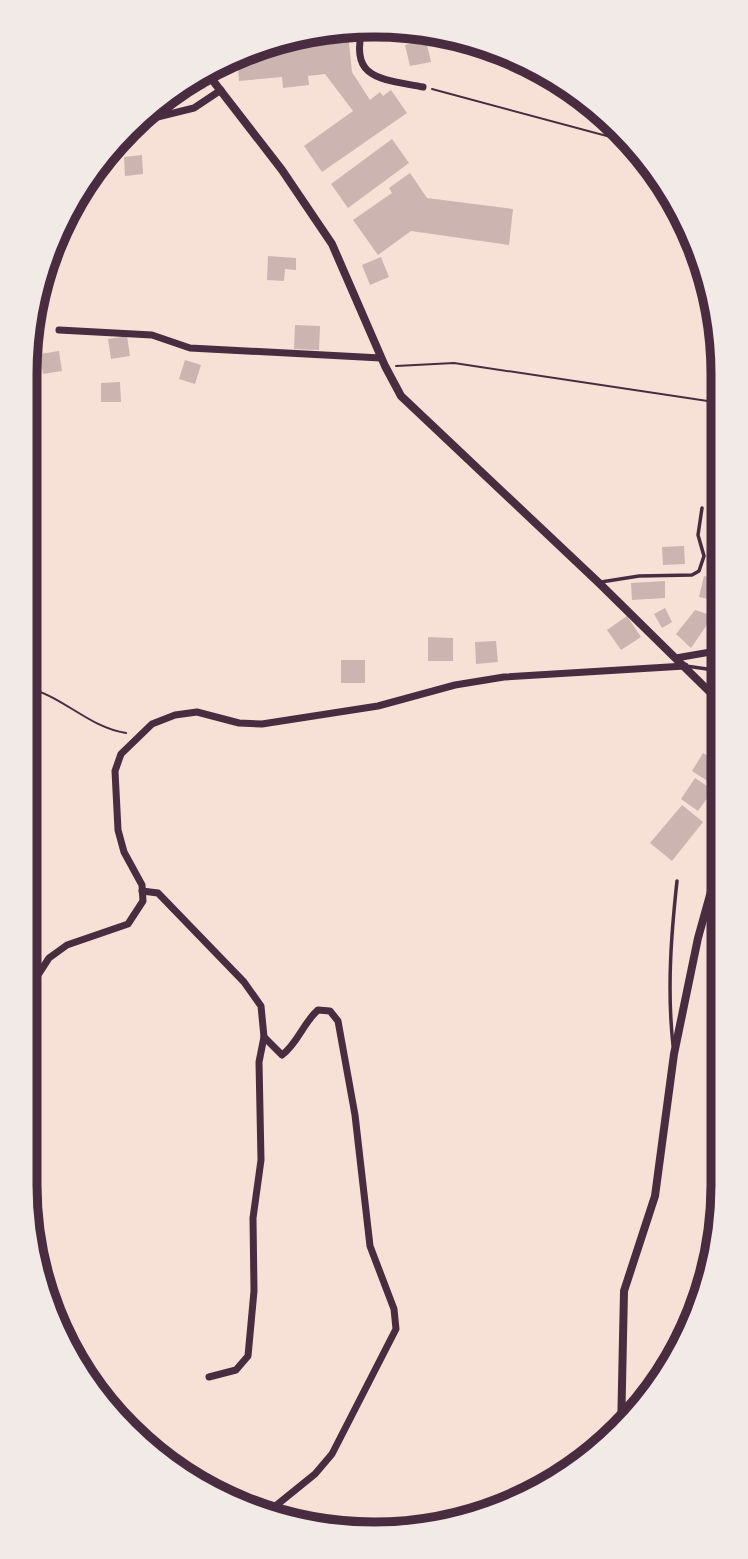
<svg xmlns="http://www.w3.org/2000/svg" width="748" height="1559" font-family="Helvetica,sans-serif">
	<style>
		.building { fill: #ccb4b1 }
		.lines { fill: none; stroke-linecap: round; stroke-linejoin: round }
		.path { stroke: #4a2c40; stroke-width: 2 }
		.service { stroke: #4a2c40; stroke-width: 3.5 }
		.minor { stroke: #4a2c40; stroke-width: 7 }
		.tertiary { stroke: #4a2c40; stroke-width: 8 }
		.rim { fill: none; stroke: #4a2c40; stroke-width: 9 }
	</style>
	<rect width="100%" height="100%" fill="#f7e1d7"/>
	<g class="building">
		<path d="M325,34h23l4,38 18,28 10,-8 3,4 8,-6 16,23 -85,59 -18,-26 49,-35 -28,-37 -17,2 1,9 -26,3 -1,-11 -43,4 -2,-27z"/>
		<path d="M426,40l5,22 -21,4 -5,-21z"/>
		<path d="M202,77l4,11 -14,5 -2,-8z"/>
		<path d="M392,139l17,24 -61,45 -17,-24z"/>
		<path d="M142,155l1,19 -18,2 -1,-19z"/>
		<path d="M410,173l17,25 86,11 -4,36 -98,-14 -33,24 -25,-35 39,-27 -3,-5z"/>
		<path d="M268,256l28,2v12l-11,-1 -1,12 -17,-1z"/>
		<path d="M381,257l8,20 -19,8 -8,-20z"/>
		<path d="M295,325l25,1 -1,24 -25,-1z"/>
		<path d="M127,336l3,20 -19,3 -3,-20z"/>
		<path d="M59,351l3,20 -19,3 -3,-20z"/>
		<path d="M185,360l16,5 -6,19 -16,-5z"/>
		<path d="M120,382l1,20h-20v-19z"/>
		<path d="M711,476h10v18h-11z"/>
		<path d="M721,530v21l-11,1 -2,-21z"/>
		<path d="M684,546l1,18 -22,1 -1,-18z"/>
		<path d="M704,576l17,4v22l-22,-5z"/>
		<path d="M665,581v17l-33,2 -1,-17z"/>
		<path d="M665,608l7,14 -10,6 -8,-14z"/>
		<path d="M695,610l18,6 -22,32 -15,-14z"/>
		<path d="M627,616l14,21 -20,13 -14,-20z"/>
		<path d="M428,637l25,1v23h-25z"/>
		<path d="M496,641l2,21 -22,2 -1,-22z"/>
		<rect x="341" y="660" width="24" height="23"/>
		<path d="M703,753l18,10 -12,19 -17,-11z"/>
		<path d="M695,778l18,12 -15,21 -17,-12z"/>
		<path d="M682,805l21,17 -31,39 -22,-18z"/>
	</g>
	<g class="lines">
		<g class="path">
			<path d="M432,89l201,54"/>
			<path d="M396,366l58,-3 267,40"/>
			<path d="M25,688c35,5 62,39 101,45"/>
		</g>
		<g class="service">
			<path d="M350,29l11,3"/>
			<path d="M601,582l38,-6 53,-1 7,-4 5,-15 -6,-21 4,-27"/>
			<path d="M686,666l21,3 15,11"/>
			<path d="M673,1045c-6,-55 -2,-109 4,-164"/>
		</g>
		<g class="minor">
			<path d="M363,27c-15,53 19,52 60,60"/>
			<path d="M133,123l61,-15 27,-18"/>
			<path d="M59,330l93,5 38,13 191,10"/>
			<path d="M676,658l46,-8"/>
			<path d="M142,891l16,2 86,89 17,24 3,31 18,18c16,-12 21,-32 36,-45l12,1 8,10 17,94 15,131 24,63 2,20 -64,125 -17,20 -47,38"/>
			<path d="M25,995l24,-37 18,-13 61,-21 15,-23 -1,-16 -18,-33 -6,-22 -3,-59 6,-17 31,-30 23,-9 22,-3 42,11 23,1 116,-18 77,-21 49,-8 181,-11"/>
			<path d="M209,1377l27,-7 12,-14 6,-65 -1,-73 8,-58 -2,-98 5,-25"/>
		</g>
		<g class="tertiary">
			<path d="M207,73l75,97 50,74 53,122 16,30 198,187 123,121"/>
			<path d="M621,1432l3,-141 31,-95 19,-142 24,-116 24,-86"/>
		</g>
	</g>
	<path d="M0 0H748V1559H0ZM374 37H374A337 337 0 0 1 711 374V1185A337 337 0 0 1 374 1522H374A337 337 0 0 1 37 1185V374A337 337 0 0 1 374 37Z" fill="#f1eae7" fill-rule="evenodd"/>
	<path class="rim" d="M374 37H374A337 337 0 0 1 711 374V1185A337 337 0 0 1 374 1522H374A337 337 0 0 1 37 1185V374A337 337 0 0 1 374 37Z"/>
</svg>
